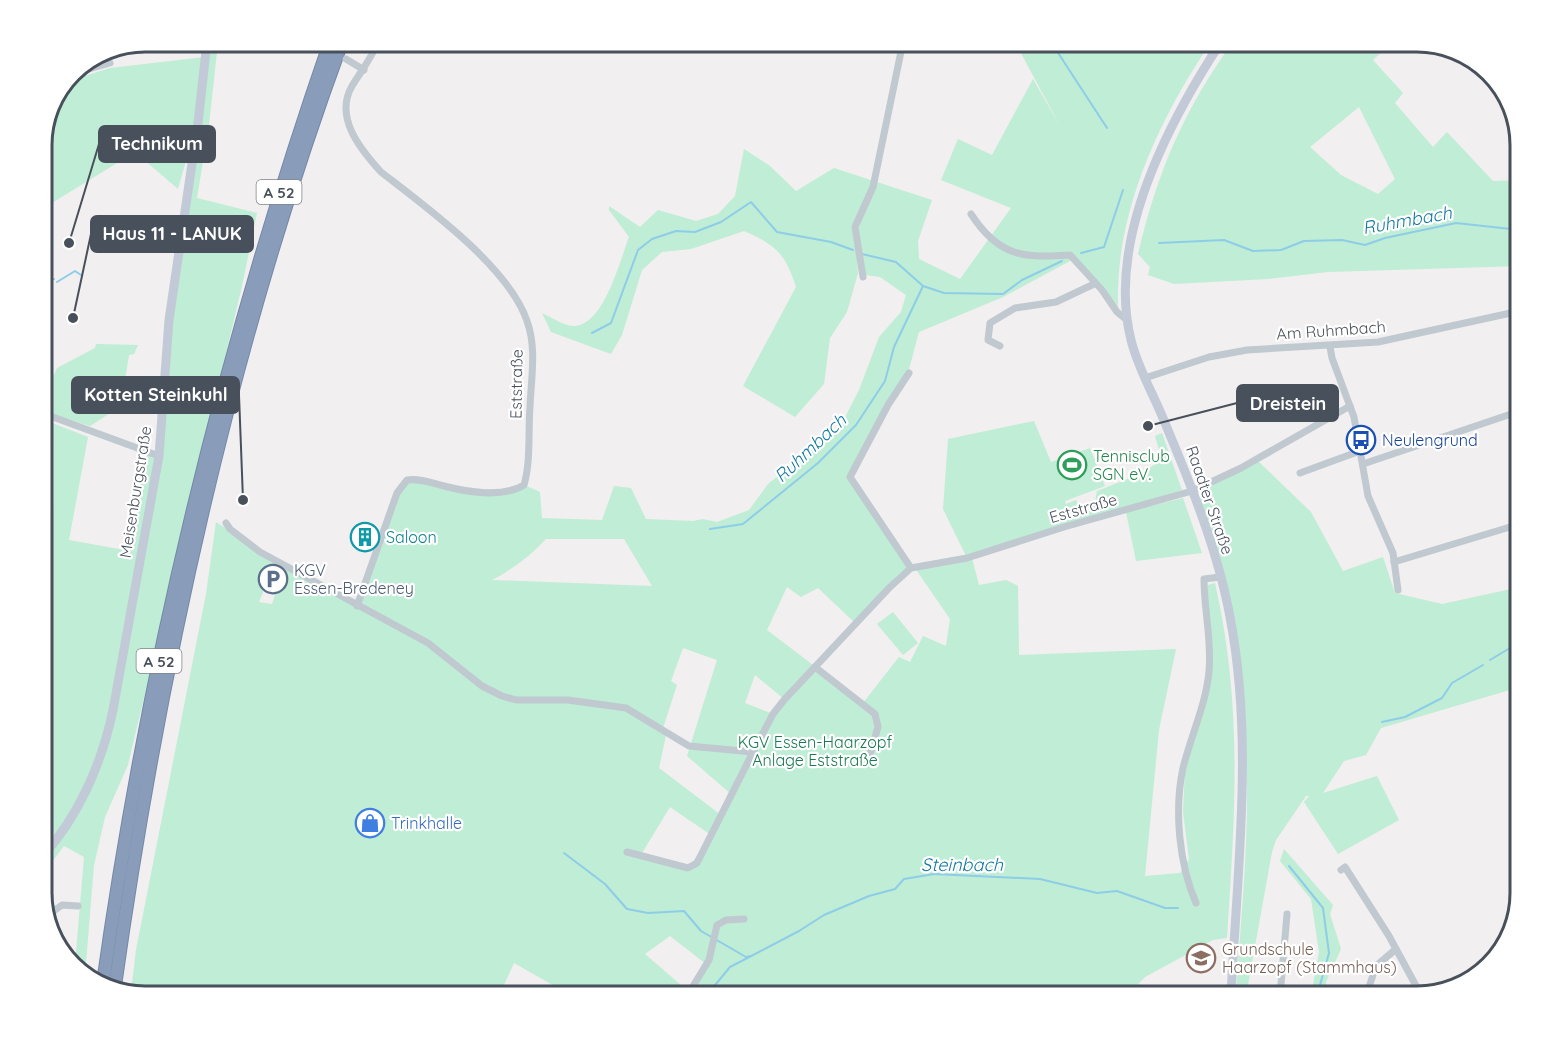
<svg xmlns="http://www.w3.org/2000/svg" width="1562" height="1038" font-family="Quicksand,sans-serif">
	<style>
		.green { fill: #bfedd5; fill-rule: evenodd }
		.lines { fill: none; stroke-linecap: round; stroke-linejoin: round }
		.stream { stroke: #8ecde8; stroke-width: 2 }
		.motorway-casing { stroke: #7488a7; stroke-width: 14 }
		.minor { stroke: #c0c8d0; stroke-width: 7 }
		.secondary { stroke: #c2cad7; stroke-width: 9 }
		.motorway { stroke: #899dbb; stroke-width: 12 }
		.labels { text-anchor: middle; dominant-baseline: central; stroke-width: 4.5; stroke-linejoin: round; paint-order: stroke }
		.shield { fill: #fff; stroke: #7f848c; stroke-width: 1.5 }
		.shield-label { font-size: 15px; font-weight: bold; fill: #48505b }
		.street-label { font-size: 16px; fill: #48505b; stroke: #fff }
		.transit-label { font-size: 16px; fill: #164399; stroke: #fff; text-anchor: start }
		.leisure-label { font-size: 16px; fill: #27864d; stroke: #fff; text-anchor: start }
		.culture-label { font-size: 16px; fill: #0d838f; stroke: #fff; text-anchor: start }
		.service-label { font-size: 16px; fill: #4e5e75; stroke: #fff; text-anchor: start }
		.park-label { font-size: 16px; fill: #1b7a53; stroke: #fff }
		.shop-label { font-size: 16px; fill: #366cbe; stroke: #fff; text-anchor: start }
		.education-label { font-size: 16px; fill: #785e54; stroke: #fff; text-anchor: start }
		.water-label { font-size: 18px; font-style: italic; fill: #1378a3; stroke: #fff }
		.rim { fill: none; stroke: #48505b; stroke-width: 3 }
		.leader { fill: none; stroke: #48505b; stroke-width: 2 }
		.callout-dot { fill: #48505b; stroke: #fff; stroke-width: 2 }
		.callout { fill: #48505b; stroke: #48505b; stroke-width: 2 }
		.callout-label { font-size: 18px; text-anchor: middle; font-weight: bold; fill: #fff }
	</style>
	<rect width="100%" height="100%" fill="#f1efef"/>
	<g class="green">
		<path d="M207,42h11l-9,83 -12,73 60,15 -15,73 -114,479 -23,52 -11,48 -9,110 -10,-11 9,-107 -20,-11 -22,29v-456l46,18 -19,103 61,11 15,-93 2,-3 12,2 5,-85z"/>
		<path d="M1015,42h196c-52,77 -96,170 -93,265l-46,-47 -69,37 -84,35 -11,41 -59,104 61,91 -55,55 -37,-35 -17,9 -14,-10 -20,43 96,73 36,-46 11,5 13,-26 23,10 4,-27 -35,-51 57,-10 7,27 27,-5 12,6 1,69 157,-6 -17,81 -14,146 35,-3 9,-14 -6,-47 2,-43 22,-76 1,-108 7,-2c28,123 20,231 12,355l-14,2 -68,37 -6,6 2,13h-569l-58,-33 -15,33h-353l-15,-5 5,-41 70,-356 10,-72 60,39 -17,41 13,2 3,-9 -3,-4 13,-25 72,40 40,-113 10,-13 80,12 37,-7 16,7 2,26 60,2 12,-34 17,2 15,31 47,2 10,-2 14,3 32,-12 19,-26 73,-59 18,-35 20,-53 22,-25 5,-17 -26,-18 -15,-2 -8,-40 3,-12 -6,-3 4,53 -11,39 -17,26 -6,46 -29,33 -52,-31 53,-99c-11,-34 -20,-42 -52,-56l-53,18 -29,3 -20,18 -20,65 -11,19 -60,-22 -9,-19c9,4 23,14 34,13 29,-4 44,-66 53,-89l-20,-27v-4l31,21 18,-17 38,11 22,-7 17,-18 9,-47 26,17 26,25 38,-23 98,32 -14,41 1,18 41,20 51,-71 -70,-28 17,-41 34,16 41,-76 28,49zM546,539h78l28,47 -160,-6c21,-11 38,-24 54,-41zM683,648l34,12 -30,96 45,39 -11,20 -62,-47 7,-33 -4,-4 15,-46 -6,-4zM755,675l29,24 -11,15 -28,-11zM670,807l41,28 -23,34 -49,-11zM670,936l36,28 -17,28 -44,-38z"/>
		<path d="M1233,42h152l3,4 -15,14 30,33 -8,10 38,44 14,-15 46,49 27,-1v86l-192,6 -60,7 -94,5 -26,-9 2,-8 -12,-13c19,-81 46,-145 95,-212zM1359,107l36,72 -17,15 -37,-19 -31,-28z"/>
		<path d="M205,57l-8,65 -19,67 -43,-37 -93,57v-70l27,-58 41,-13z"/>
		<path d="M96,344l42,1 -4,9 -5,1 -5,31 5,1 -3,16 -36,23 -48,-15v-29l12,-7 3,-7 38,-20z"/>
		<path d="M1034,421l17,41 39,-14 15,38 -40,15 1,3 10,-4 3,6 16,-4 2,-11 43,-17 22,-14 -7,-24 7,-3 20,57 -215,68 -24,-49 5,-70z"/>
		<path d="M1258,461l53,51 32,59 40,-14 12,36 47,11 78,-17v100l-139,41 -15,27 -22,6 -21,32 54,-17 22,44 -61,34 -34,-52 5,-6h-3l-30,44 -4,12 -26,144h-10c4,-70 12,-141 11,-210 -1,-98 -20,-195 -47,-288l10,-12z"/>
		<path d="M1183,498l19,55 -66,8 -10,-49z"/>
		<path d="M893,612l25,31 -15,12 -26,-31z"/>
		<path d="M1284,849l49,56 -3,9 11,35 -15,33 -1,14h-14l8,-44 -8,-53 -31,-38z"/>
	</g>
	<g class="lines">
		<g class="stream">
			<path d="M1051,42l56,86"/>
			<path d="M1159,243l65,-3 29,11 28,-1 23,-9 38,-1 23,5 20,-7 71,-15 64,7"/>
			<path d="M1081,253l23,-6 19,-57"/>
			<path d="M862,254l34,8 27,24 21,7 59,1 19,-14 40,-19"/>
			<path d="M45,282l9,-3"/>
			<path d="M57,282l18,-11 6,4"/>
			<path d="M42,283h1"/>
			<path d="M592,333l19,-10 27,-73 14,-11 24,-8 19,1 26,-10 30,-20 26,30 54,10 22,8"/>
			<path d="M710,529l33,-5 75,-61 38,-38 29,-44 9,-34 29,-61"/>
			<path d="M1490,660l30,-18"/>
			<path d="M1382,722l23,-5 37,-19 10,-15 31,-18"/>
			<path d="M564,853l41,31 22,25 21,4 36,-2 17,20 45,26 5,-1"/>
			<path d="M1289,866l34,42 6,45 -12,43"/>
			<path d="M706,996l24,-29 69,-36 25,-16 45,-19 26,-7 9,-10 30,-5 106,5 57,14 20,-2 48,17h13"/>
		</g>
		<g class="motorway-casing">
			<g id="motorway">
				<path d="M103,983c45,-321 121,-635 227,-941"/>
				<path d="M115,986c45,-320 115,-640 227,-944"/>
			</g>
		</g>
		<g class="minor">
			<path d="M297,42l21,6"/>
			<path d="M346,59l18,11"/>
			<path d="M78,69l4,2 28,-8"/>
			<path d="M971,214c28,43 52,44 99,41l32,35 15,22 10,8"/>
			<path d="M863,277l-8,-50 18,-40 30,-145"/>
			<path d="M1000,346l-12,-6 2,-17 25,-15 41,-6 38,-18"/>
			<path d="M1330,347l2,11 22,59 14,79 25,57 5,37"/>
			<path d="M909,373l-21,32 -38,72 61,91"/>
			<path d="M1145,378l64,-21 38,-7 131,-8 142,-31"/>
			<path d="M42,413l117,43"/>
			<path d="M1363,464l157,-53"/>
			<path d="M1300,473l60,-22"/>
			<path d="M226,523l4,6 30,23 168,91 54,43 20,10 14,4h52l58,8 63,38 64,6 20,-38 11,-14 105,-112 22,-20 56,-10 97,-31 128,-36 49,-23 109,-62"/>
			<path d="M1394,562l126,-38"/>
			<path d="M357,606l40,-113 10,-13c13,-2 25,3 37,6 23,6 59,12 80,-1 7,-24 4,-53 6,-78 1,-28 7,-59 -3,-86 -18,-54 -102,-115 -146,-149 -21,-23 -47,-55 -29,-86 9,-15 19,-27 26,-44"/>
			<path d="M815,667l60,47 3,13 -9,31"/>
			<path d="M627,852l61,16 9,-5 56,-111"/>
			<path d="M1341,870l4,-3 44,69 32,59"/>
			<path d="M1196,903c-17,-39 -22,-93 -13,-135 8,-33 23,-63 26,-97 3,-30 -5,-61 -5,-92l16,-2"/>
			<path d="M47,916l15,-11 16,1"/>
			<path d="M687,996l22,-36 8,-35 9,-5 18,-1"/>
			<path d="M1280,996l7,-82"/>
			<path d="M1366,996l10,-30 20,-17"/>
		</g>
		<g class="secondary">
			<path d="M1221,42c-53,81 -115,198 -90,298 7,29 23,55 34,83 26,62 53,128 65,194 24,124 7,254 1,379"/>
			<path d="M42,857c37,-41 60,-94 71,-147l46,-254 10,-136 29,-197 9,-81"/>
		</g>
		<use href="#motorway" class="motorway"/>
	</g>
	<defs>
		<g id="bus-ring" transform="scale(1.5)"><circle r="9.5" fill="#fff" stroke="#1a4fb4" stroke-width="1.5"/><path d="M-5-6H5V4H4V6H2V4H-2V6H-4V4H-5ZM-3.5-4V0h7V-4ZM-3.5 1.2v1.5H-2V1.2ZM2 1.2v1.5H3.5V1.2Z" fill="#1a4fb4"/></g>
		<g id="stadium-ring" transform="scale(1.5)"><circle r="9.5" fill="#fff" stroke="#2e9e5b" stroke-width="1.5"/><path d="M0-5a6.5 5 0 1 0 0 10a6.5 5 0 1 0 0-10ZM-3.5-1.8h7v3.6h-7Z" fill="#2e9e5b"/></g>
		<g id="building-ring" transform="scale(1.5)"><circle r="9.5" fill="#fff" stroke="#0f9aa8" stroke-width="1.5"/><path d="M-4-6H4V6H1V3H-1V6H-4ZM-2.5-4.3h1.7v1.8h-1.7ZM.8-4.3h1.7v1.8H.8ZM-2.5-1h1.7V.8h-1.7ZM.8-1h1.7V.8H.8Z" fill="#0f9aa8"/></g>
		<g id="parking-ring" transform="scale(1.5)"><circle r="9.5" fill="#fff" stroke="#5c6f8a" stroke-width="1.5"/><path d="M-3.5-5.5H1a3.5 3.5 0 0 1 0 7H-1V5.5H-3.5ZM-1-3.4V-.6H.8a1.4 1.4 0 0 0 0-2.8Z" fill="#5c6f8a"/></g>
		<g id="shop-ring" transform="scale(1.5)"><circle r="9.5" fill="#fff" stroke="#3f7fe0" stroke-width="1.5"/><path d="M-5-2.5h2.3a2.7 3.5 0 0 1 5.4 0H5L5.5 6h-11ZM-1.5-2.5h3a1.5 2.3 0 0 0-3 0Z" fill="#3f7fe0"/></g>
		<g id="school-ring" transform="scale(1.5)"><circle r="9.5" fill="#fff" stroke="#8d6e63" stroke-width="1.5"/><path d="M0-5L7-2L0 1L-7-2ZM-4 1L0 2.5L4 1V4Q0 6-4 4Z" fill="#8d6e63"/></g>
	</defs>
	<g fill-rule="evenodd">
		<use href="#bus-ring" x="1361" y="440"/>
		<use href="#stadium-ring" x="1072" y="465"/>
		<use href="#building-ring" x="365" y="537"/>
		<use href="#parking-ring" x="273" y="579"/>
		<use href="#shop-ring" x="370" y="823"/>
		<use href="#school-ring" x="1201" y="958"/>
	</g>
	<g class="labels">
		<g class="shield">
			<rect x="256.5" y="180" width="45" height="24" rx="4.5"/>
			<rect x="136.5" y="649" width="45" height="24" rx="4.5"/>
		</g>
		<g class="shield-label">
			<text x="279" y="192">A 52</text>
			<text x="159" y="661">A 52</text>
		</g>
		<g class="street-label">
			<text transform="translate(1331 330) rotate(-4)">Am Ruhmbach</text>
			<text transform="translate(516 384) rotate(-89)">Eststraße</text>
			<text transform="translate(135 492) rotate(-81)">Meisenburgstraße</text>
			<text transform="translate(1210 500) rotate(71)">Raadter Straße</text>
			<text transform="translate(1083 508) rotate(-16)">Eststraße</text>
		</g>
		<g class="transit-label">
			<text x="1382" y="440">Neulengrund</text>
		</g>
		<g class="leisure-label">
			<text x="1093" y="456">Tennisclub<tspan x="1093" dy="18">SGN eV.</tspan></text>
		</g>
		<g class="culture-label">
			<text x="386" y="537">Saloon</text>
		</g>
		<g class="service-label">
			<text x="294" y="570">KGV<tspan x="294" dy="18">Essen-Bredeney</tspan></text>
		</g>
		<g class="park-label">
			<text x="815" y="742">KGV Essen-Haarzopf<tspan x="815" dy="18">Anlage Eststraße</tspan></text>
		</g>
		<g class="shop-label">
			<text x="391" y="823">Trinkhalle</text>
		</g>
		<g class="education-label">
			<text x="1222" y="949">Grundschule<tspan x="1222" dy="18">Haarzopf (Stammhaus)</tspan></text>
		</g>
		<g class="water-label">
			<text transform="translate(1407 220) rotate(-10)">Ruhmbach</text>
			<text transform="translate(810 448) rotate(-43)">Ruhmbach</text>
			<text x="962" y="864">Steinbach</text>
		</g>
	</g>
	<path d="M0 0H1562V1038H0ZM145 52H1417A93 93 0 0 1 1510 145V893A93 93 0 0 1 1417 986H145A93 93 0 0 1 52 893V145A93 93 0 0 1 145 52Z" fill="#fff" fill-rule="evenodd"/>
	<path class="rim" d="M145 52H1417A93 93 0 0 1 1510 145V893A93 93 0 0 1 1417 986H145A93 93 0 0 1 52 893V145A93 93 0 0 1 145 52Z"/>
	<path class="leader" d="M69 243L99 144M73 318L91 234M243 500L239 395M1148 426L1237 403"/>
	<g class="callout-dot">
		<circle cx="69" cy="243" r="6"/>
		<circle cx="73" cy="318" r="6"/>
		<circle cx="243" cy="500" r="6"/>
		<circle cx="1148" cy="426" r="6"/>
	</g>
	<g class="callout">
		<rect x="99" y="126" width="116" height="36" rx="6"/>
		<rect x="91" y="216" width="162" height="36" rx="6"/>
		<rect x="72" y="377" width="167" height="36" rx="6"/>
		<rect x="1237" y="385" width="101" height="36" rx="6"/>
	</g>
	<g class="callout-label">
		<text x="157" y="150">Technikum</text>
		<text x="172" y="240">Haus 11 - LANUK</text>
		<text x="156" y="401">Kotten Steinkuhl</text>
		<text x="1288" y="410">Dreistein</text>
	</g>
</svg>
